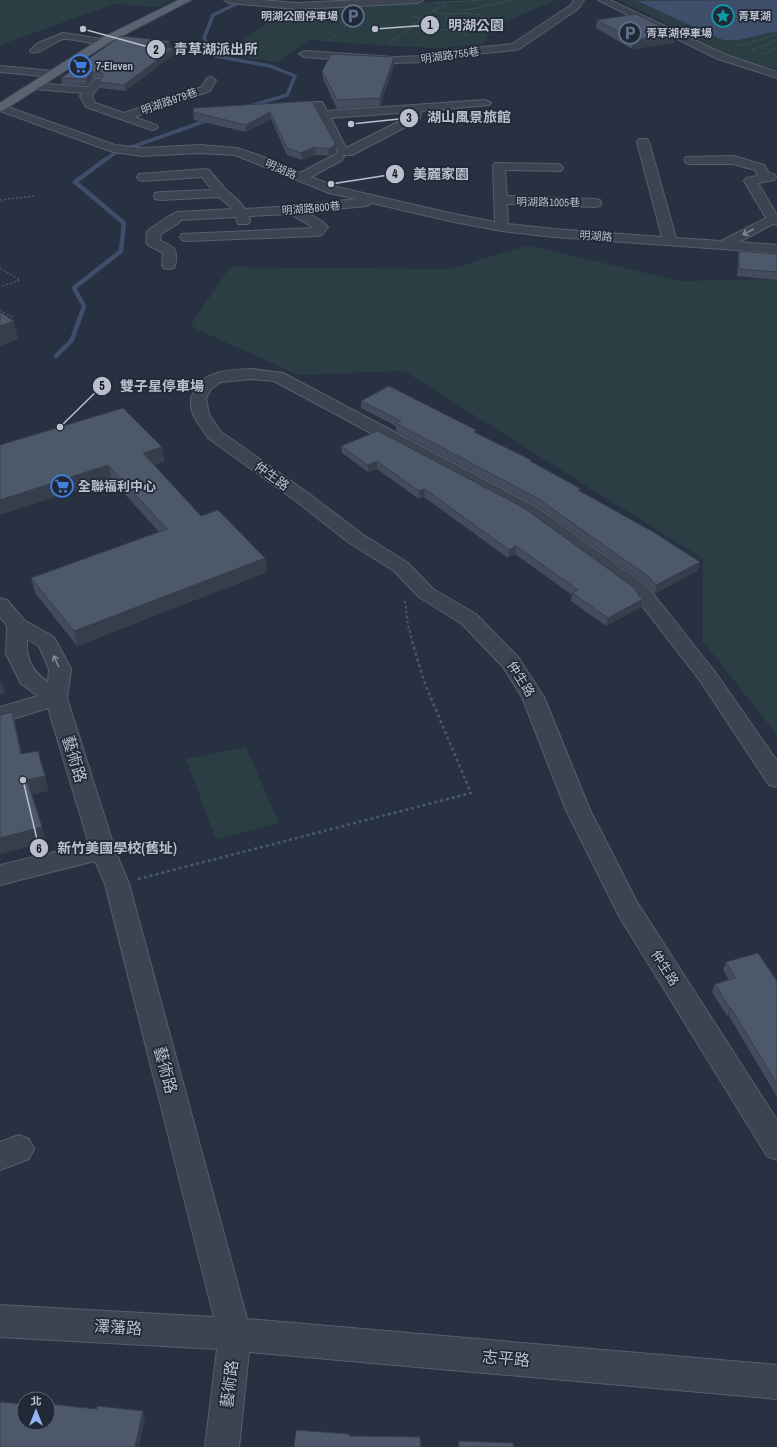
<svg xmlns="http://www.w3.org/2000/svg" width="777" height="1447" font-family="'Archivo Narrow','Noto Sans TC',sans-serif">
	<style>
		.green { fill: #2a3e43 }
		.water { fill: #3f4e6a }
		.lines { fill: none; stroke-linecap: round; stroke-linejoin: round }
		.stream-far1 { stroke: #3f4e6a; stroke-width: 3.5 }
		.stream { stroke: #3f4e6a; stroke-width: 4.5 }
		.minor-casing { stroke: #575f6c; stroke-width: 2 }
		.major-casing { stroke: #464d5b; stroke-width: 2 }
		.path-far3 { stroke: #485b60; stroke-width: 1; stroke-dasharray: 1.5 1.5; stroke-linecap: butt }
		.path-far2 { stroke: #485b60; stroke-width: 1.5; stroke-dasharray: 2 2; stroke-linecap: butt }
		.path-far1 { stroke: #485b60; stroke-width: 2; stroke-dasharray: 2.5 2.5; stroke-linecap: butt }
		.path { stroke: #485b60; stroke-width: 2.5; stroke-dasharray: 3 3; stroke-linecap: butt }
		.minor { fill: #3c4452; fill-rule: evenodd }
		.major { fill: #5a6371; fill-rule: evenodd }
		.wall { fill: #434c5c }
		.shaded-wall { fill: #373e4b }
		.building { fill: #4e586b; stroke: #373e4b }
		.oneway { stroke: #818895 }
		.labels { text-anchor: middle; dominant-baseline: central; stroke-width: 3.5; stroke-linejoin: round; paint-order: stroke }
		.far-poi-label { font-size: 11px; font-weight: bold; fill: #b9bfcc; stroke: #212937; text-anchor: start }
		.far-street-label { font-size: 11px; fill: #b9bfcc; stroke: #212937 }
		.street-label { font-size: 13px; fill: #b9bfcc; stroke: #212937 }
		.poi-label { font-size: 13px; font-weight: bold; fill: #b9bfcc; stroke: #212937; text-anchor: start }
		.near-street-label { font-size: 16px; fill: #b9bfcc; stroke: #212937 }
		.leader { fill: none; stroke: #b9bfcc; stroke-width: 1.5 }
		.callout-dot { fill: #b9bfcc; stroke: #212937; stroke-width: 1.5 }
		.mark-label { font-size: 12px; text-anchor: middle; font-weight: bold; fill: #111 }
		.callout-label { font-size: 14px; text-anchor: middle; font-weight: bold; fill: #b9bfcc; stroke: #212937; stroke-width: 3.5; stroke-linejoin: round; paint-order: stroke }
	</style>
	<rect width="100%" height="100%" fill="#283142"/>
	<g class="green">
		<path d="M0,0h168l-10,7 -44,-3 -114,41z"/>
		<path d="M476,0h81l-63,26 -11,18 -43,4 -51,-2 -79,-6 -33,22 -52,-7 59,-47z"/>
		<path d="M619,0h158v69l-42,-10z"/>
		<path d="M528,245l151,36 98,-2v456l-74,-94v-82l-299,-188 -106,4 -108,-49 40,-59 221,2z"/>
		<path d="M246,747l33,76 -63,17 -30,-81z"/>
	</g>
	<path class="water" d="M777,0v31l-38,9h-16l-86,-39z"/>
	<g class="lines">
		<g class="stream-far1">
			<path d="M236,4l-23,11 -9,23 12,18 54,10 25,10 -8,19 -37,11"/>
			<path d="M105,160l10,-7 96,-34"/>
		</g>
		<path class="stream" d="M56,356l16,-16 12,-34 -10,-18 47,-37 3,-28 -49,-41 31,-23"/>
		<g class="minor-casing">
			<g id="minor">
				<path d="M224,0h37l36,3 64,-3h62l-5,3 -121,6 -68,-6z"/>
				<path d="M574,0h10l-6,9 -59,40 -4,1 -62,6 -27,6 -33,1 -89,-6 -5,-3 5,-3 89,6 33,-1 27,-6 59,-6 59,-39z"/>
				<path d="M598,0h12l116,55 51,17v6l-59,-19z"/>
				<path d="M63,33l39,6 5,3 -5,3c-9,-1 -31,-7 -38,-6 -11,2 -23,16 -33,13l-1,-2 8,-7z"/>
				<path d="M0,66l53,5 5,3 -5,3 -53,-5z"/>
				<path d="M211,77l5,3 -6,11 -76,26 22,8 2,2 -2,2 -4,1 -66,-23 -6,-11 3,-3 -49,-4 -5,-3 5,-3 54,4 6,-8h8l1,2 -11,15 3,7 29,10 78,-26 5,-9z"/>
				<path d="M485,100l6,3 -2,2 -67,6 -3,9 -67,35h-10l2,2 -2,3 -31,17 26,10 117,27 41,8 -2,-56 2,-3 62,1 4,1 2,3 -2,3 -56,-1 2,26 88,3 5,1 1,3 -1,3 -5,1 -88,-3 1,20 46,5 108,8 -25,-95 2,-3h8l2,3 27,96 45,3 45,-23 -22,-37 2,-3 12,-2 -3,-6 -22,-6h-43l-4,-1 -2,-3 2,-3 48,-1 30,9 5,8 5,1 2,3 -2,3 -16,3 19,32v10l-4,-1 -34,18 38,3v8l-223,-16 -52,-6 -48,-9 -82,-19 -6,3 -59,6 16,10 5,5 -6,8 -5,1 -130,5 -5,-1 -2,-3 2,-3 132,-6 -24,-14 -41,2 1,5 -2,3h-10l-2,-7 -55,3 -5,5 -15,9 -1,6c10,6 17,6 16,18 0,4 0,7 -2,10l-5,1 -5,-1 -2,-3 1,-12 -15,-8 -2,-3c1,-3 0,-7 1,-10 1,-3 27,-19 30,-20l56,-3 -14,-12 -59,3 -5,-1 -1,-3 1,-3 5,-1 52,-2 -10,-13 -59,4 -4,-1 -2,-3 2,-3 66,-5 4,1 16,19 15,13 5,7 48,-3 63,-7 -27,-6 -94,-38 -35,-2 -58,3 -29,-4 -113,-41v-6l5,1 110,39 27,3 58,-3 37,3 24,8 39,17 38,-20 -26,-49 2,-2h8l5,9zM411,112l-1,4 -64,32 -15,-30z"/>
				<path d="M251,369l32,4 253,134 111,79 68,86 62,89v26l-8,-2 -68,-103 -68,-88 -109,-79 -250,-134 -23,-2 -30,3 -10,7 -5,9 3,16 11,17 88,62 54,41 46,29 25,26 43,25 42,43 26,40 46,113 47,92 140,218v40l-10,-4 -148,-240 -53,-106 -44,-113 -19,-30 -41,-43 -43,-27 -25,-26 -46,-29 -52,-41 -88,-63c-5,-8 -12,-16 -15,-24 -3,-8 -3,-16 1,-23 10,-21 36,-21 57,-22z"/>
				<path d="M0,598l7,2 17,20 30,17 17,32 -4,29 48,152 14,34 118,435 530,46v34l-528,-47 -10,95h-34l12,-98 -217,-12v-32l214,12 -109,-433 -10,-23 -95,24v-20l89,-21 -41,-136 -48,15v-16l38,-11 -17,-12 -15,-30 1,-28 -7,-9zM27,639l12,7 10,23 -1,13c-17,-12 -22,-23 -21,-43z"/>
				<path d="M19,1135l10,4 5,10 -5,10 -29,11v-28z"/>
			</g>
		</g>
		<g class="major-casing">
			<path id="major" d="M179,0h12l-81,42 -106,68 -4,1v-8l102,-65z"/>
		</g>
		<g class="path-far3">
			<path d="M646,0l29,11 -10,1"/>
			<path d="M445,2l39,-2"/>
			<path d="M433,3l11,-1 2,2 -13,7"/>
			<path d="M462,11l51,-11"/>
			<path d="M412,17l11,1"/>
			<path d="M455,23l-6,7 15,3 4,3"/>
			<path d="M413,27l36,3"/>
			<path d="M328,41l19,-16"/>
			<path d="M389,44l43,-33 13,3 23,-1 13,2 2,4c-12,7 -27,7 -38,-1l3,-3"/>
			<path d="M738,45h5l34,-11"/>
			<path d="M752,50l25,-10"/>
			<path d="M763,54l14,-6"/>
		</g>
		<g class="path-far2">
			<path d="M0,200l34,-4"/>
			<path d="M0,268l20,12 -20,7"/>
			<path d="M0,310l12,7"/>
		</g>
		<path class="path-far1" d="M405,601l3,25 4,13"/>
		<path class="path" d="M138,879l333,-86 -46,-109 -14,-46"/>
		<use href="#minor" class="minor"/>
		<use href="#major" class="major"/>
	</g>
	<g class="wall">
		<path d="M597,20l78,23 -43,6 -36,-21z"/>
		<path d="M170,41v6l-2,1h5l1,6 -49,37 -25,-3 -1,-6 3,-4h-9l-6,7 -25,-1 -1,-6z"/>
		<path d="M394,65l-14,41 -43,3 -14,-30 -1,-8z"/>
		<path d="M312,101l24,51 -7,4 -13,-1 -14,5 -15,-5 -16,-36 -25,13 -52,-12 -1,-8z"/>
		<path d="M739,251l38,3v26l-40,-4 1,-18z"/>
		<path d="M361,401l115,32 55,27v1l49,30 118,79 -43,24 -7,-9 -111,-79 -141,-75v-5l-35,-18z"/>
		<path d="M378,431l261,164v1l4,3 -2,8 -35,19 -35,-25 1,-6 -57,-41 -7,4 -84,-61 -5,2 -42,-30 -9,3 -26,-19 -1,-7z"/>
		<path d="M0,445l162,2 2,15 -10,3 47,51 64,42 2,14 -190,74 -42,-53 -4,-15 128,-46 -48,-53z"/>
		<path d="M726,962l51,19v116l-48,-81h-2l-15,-24 3,-8 14,-4 -6,-10z"/>
	</g>
	<g class="shaded-wall">
		<path d="M676,34l-1,9 -43,6 1,-9z"/>
		<path d="M170,41v6l-9,6v-6z"/>
		<path d="M173,48l1,6 -49,37 -1,-6z"/>
		<path d="M394,57v8l-14,41v-8z"/>
		<path d="M92,72l1,6 -6,7 -1,-6z"/>
		<path d="M270,112l1,7 -25,13v-7z"/>
		<path d="M336,145v7l-7,4 -1,-7z"/>
		<path d="M315,147l1,8 -14,5 -1,-7z"/>
		<path d="M14,321l4,18 -18,7v-20z"/>
		<path d="M162,447l2,15 -19,6 -2,-15z"/>
		<path d="M377,461v8l-9,3v-7z"/>
		<path d="M108,465l3,14 -111,36v-15z"/>
		<path d="M425,489l-1,8 -5,2v-8z"/>
		<path d="M516,546l-1,8 -7,4 1,-8z"/>
		<path d="M265,558l2,14 -190,74 -3,-15z"/>
		<path d="M700,562l-2,8 -43,24 1,-9z"/>
		<path d="M638,595h1l-1,7 5,-3 -2,8 -35,19 2,-8z"/>
		<path d="M0,682h2l3,12 -5,1z"/>
		<path d="M12,712l4,15 10,43 -5,-16z"/>
		<path d="M45,776l4,15 -17,4 -5,-15z"/>
		<path d="M42,827l4,15 -46,12v-16z"/>
		<path d="M731,1008l-2,8h-2l3,-7z"/>
		<path d="M143,1411l2,6 -6,30h-4z"/>
	</g>
	<g class="building">
		<path d="M636,14l40,20 -43,6 -36,-20z"/>
		<path d="M121,36l49,5 -9,6 12,1 -49,37 -25,-3 4,-6 -2,-4h-9l-6,7 -25,-1z"/>
		<path d="M331,54l63,3 -14,41 -43,2 -15,-29z"/>
		<path d="M312,101l24,44 -8,4 -13,-2 -14,6 -14,-5 -17,-36 -24,13 -53,-13 1,-4z"/>
		<path d="M739,251l38,3v18l-38,-3z"/>
		<path d="M0,312l14,9 -14,5z"/>
		<path d="M389,386l87,44 -2,2 57,28 -1,1 51,28 -3,1 77,43 45,29 -44,23 -7,-8 -112,-79 -141,-75 5,-2 -40,-20z"/>
		<path d="M123,408l39,39 -19,6 58,63 17,-6 47,48 -191,73 -43,-53 136,-49 -59,-64 -108,35v-55z"/>
		<path d="M378,431l146,77 109,79 6,8h-1l5,4 -35,19 -36,-25 6,-3 -62,-44 -7,4 -84,-61 -6,2 -42,-30 -9,4 -27,-19z"/>
		<path d="M12,712l9,42 17,-3 7,25 -18,4 15,47 -42,11v-123z"/>
		<path d="M758,953l19,28v103l-46,-76 -1,1 -15,-25 20,-6 -9,-16z"/>
		<path d="M0,1402l24,2v19h24v-19l49,5v-3l46,5 -8,36h-135z"/>
		<path d="M296,1430l53,4v2l71,1 1,10h-127z"/>
		<path d="M458,1441l55,2 1,4h-55z"/>
	</g>
	<defs><path id="oneway-shaft" d="M-6 0H5M1.5-3L5.5 0L1.5 3" fill="none" stroke-width="1.6" stroke-linecap="round" stroke-linejoin="round"/></defs>
	<g class="oneway">
		<use href="#oneway-shaft" transform="translate(748 232) rotate(152)"/>
		<use href="#oneway-shaft" transform="translate(56 661) rotate(-115)"/>
	</g>
	<defs>
		<g id="parking-ring" transform="scale(1.15)"><circle r="9.5" fill="#212937" stroke="#5c6f8a" stroke-width="1.5"/><path d="M-3.5-5.5H1a3.5 3.5 0 0 1 0 7H-1V5.5H-3.5ZM-1-3.4V-.6H.8a1.4 1.4 0 0 0 0-2.8Z" fill="#5c6f8a"/></g>
		<g id="sight-ring" transform="scale(1.15)"><circle r="9.5" fill="#212937" stroke="#0f9aa8" stroke-width="1.5"/><path d="M0-6L1.8-2.2L6-1.7L2.9 1.2L3.7 5.4L0 3.3L-3.7 5.4L-2.9 1.2L-6-1.7L-1.8-2.2Z" fill="#0f9aa8"/></g>
		<g id="supermarket-ring" transform="scale(1.15)"><circle r="9.5" fill="#212937" stroke="#3f7fe0" stroke-width="1.5"/><path d="M-6-5.5h2.5l.6 2H6L4.5 2H-2.5L-4.4-4H-6ZM-1.5 3.2a1.3 1.3 0 1 0 .1 0ZM3 3.2a1.3 1.3 0 1 0 .1 0Z" fill="#3f7fe0"/></g>
	</defs>
	<g fill-rule="evenodd">
		<use href="#parking-ring" x="353" y="16"/>
		<use href="#sight-ring" x="723" y="16"/>
		<use href="#parking-ring" x="630" y="33"/>
		<use href="#supermarket-ring" x="80" y="66"/>
		<use href="#supermarket-ring" x="62" y="486"/>
	</g>
	<g class="labels">
		<g class="far-poi-label">
			<text x="338" y="16" text-anchor="end">明湖公園停車場</text>
			<text x="738" y="16">青草湖</text>
			<text x="646" y="33">青草湖停車場</text>
			<text x="96" y="66">7-Eleven</text>
		</g>
		<g class="far-street-label">
			<text transform="translate(450 55) rotate(-8)">明湖路755巷</text>
			<text transform="translate(169 101) rotate(-19)">明湖路979巷</text>
			<text transform="translate(281 169) rotate(24)">明湖路</text>
			<text transform="translate(548 202) rotate(1)">明湖路1005巷</text>
			<text transform="translate(311 208) rotate(-5)">明湖路800巷</text>
			<text transform="translate(596 236) rotate(4)">明湖路</text>
		</g>
		<g class="street-label">
			<text transform="translate(272 476) rotate(36)">仲生路</text>
			<text transform="translate(521 679) rotate(58)">仲生路</text>
			<text transform="translate(665 968) rotate(58)">仲生路</text>
		</g>
		<g class="poi-label">
			<text x="78" y="486">全聯福利中心</text>
		</g>
		<g class="near-street-label">
			<text transform="translate(75 759) rotate(73)">藝術路</text>
			<text transform="translate(166 1070) rotate(75)">藝術路</text>
			<text transform="translate(118 1327) rotate(3)">澤藩路</text>
			<text transform="translate(506 1358) rotate(5)">志平路</text>
			<text transform="translate(229 1384) rotate(-83)">藝術路</text>
		</g>
	</g>
	<path class="leader" d="M375 29L430 25M83 29L156 49M351 124L409 118M331 184L395 174M60 427L102 386M23 780L39 848"/>
	<g class="callout-dot">
		<circle cx="375" cy="29" r="4"/>
		<circle cx="83" cy="29" r="4"/>
		<circle cx="351" cy="124" r="4"/>
		<circle cx="331" cy="184" r="4"/>
		<circle cx="60" cy="427" r="4"/>
		<circle cx="23" cy="780" r="4"/>
		<circle cx="430" cy="25" r="10"/>
		<circle cx="156" cy="49" r="10"/>
		<circle cx="409" cy="118" r="10"/>
		<circle cx="395" cy="174" r="10"/>
		<circle cx="102" cy="386" r="10"/>
		<circle cx="39" cy="848" r="10"/>
	</g>
	<g class="mark-label">
		<text x="430" y="29">1</text>
		<text x="156" y="54">2</text>
		<text x="409" y="122">3</text>
		<text x="395" y="178">4</text>
		<text x="102" y="390">5</text>
		<text x="39" y="853">6</text>
	</g>
	<g class="callout-label">
		<text x="476" y="30">明湖公園</text>
		<text x="216" y="54">青草湖派出所</text>
		<text x="469" y="122">湖山風景旅館</text>
		<text x="441" y="179">美麗家園</text>
		<text x="162" y="391">雙子星停車場</text>
		<text x="117" y="853">新竹美國學校(舊址)</text>
	</g>
	<g transform="translate(36 1411)"><circle r="19" fill="#212937" stroke="#5e6573"/>
	<path d="M0-3L7 15L0 10L-7 15Z" fill="#95b4f5"/>
	<text y="-6" font-size="11" font-weight="bold" text-anchor="middle" fill="#b9bfcc">北</text>
	</g>
</svg>
